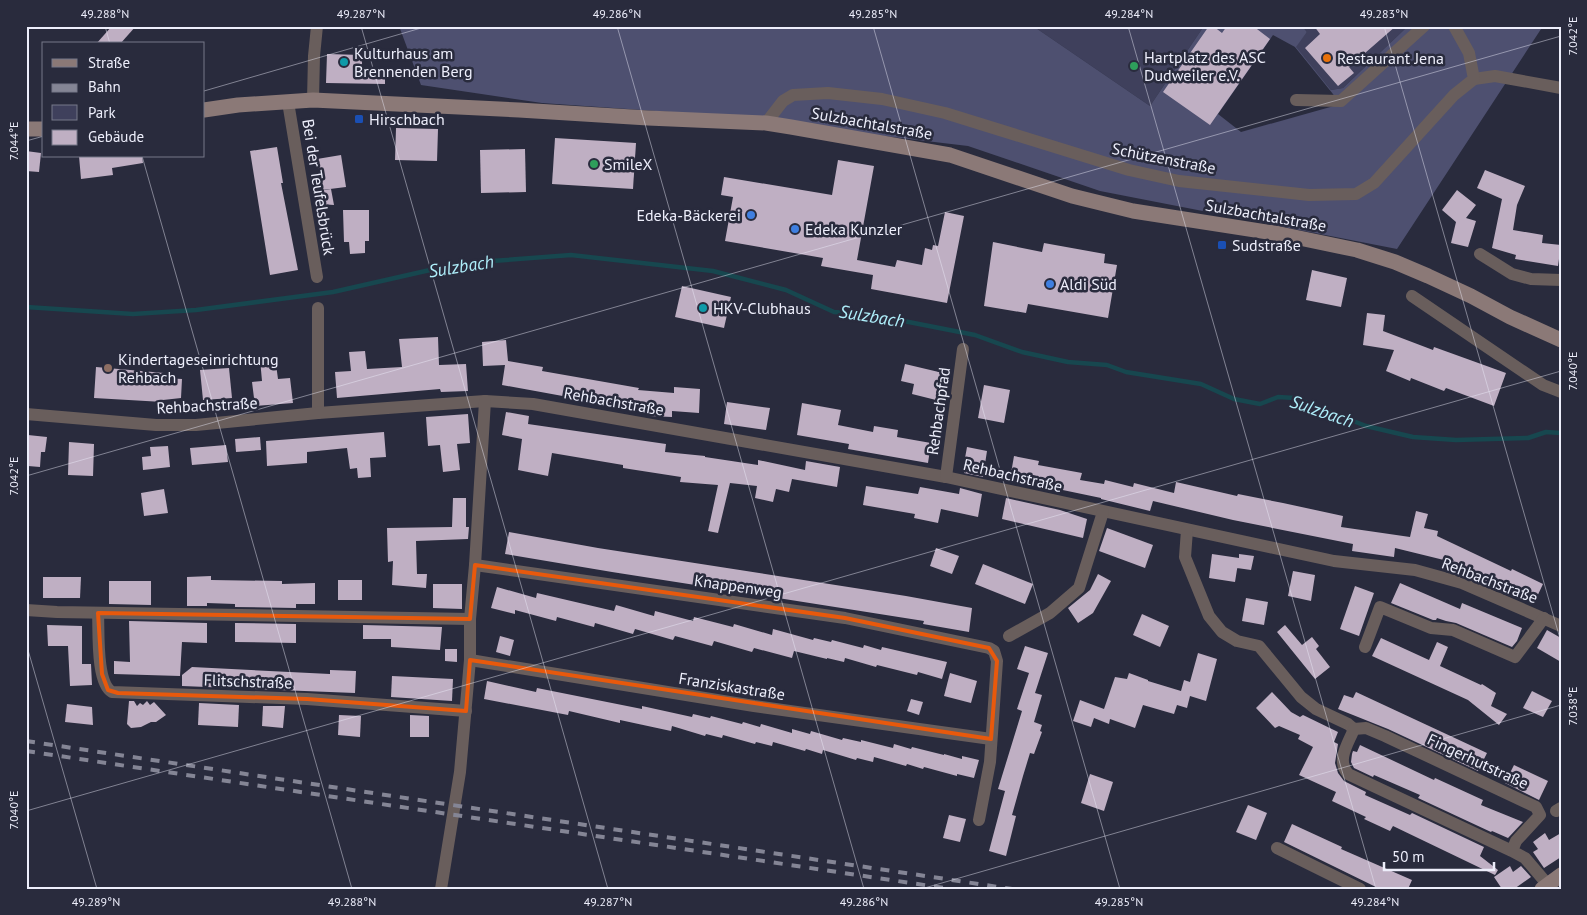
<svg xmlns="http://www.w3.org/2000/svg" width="1587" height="915" font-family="'PT Sans',sans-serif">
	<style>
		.green { fill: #3f405c }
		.forest { fill: #4e5070; fill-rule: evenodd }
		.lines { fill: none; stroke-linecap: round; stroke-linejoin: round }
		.stream { stroke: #17474f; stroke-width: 4.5 }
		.building { fill: #bfafc3 }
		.street { stroke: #695e5c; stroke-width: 12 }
		.secondary { stroke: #8b7977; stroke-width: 15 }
		.rail { stroke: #848595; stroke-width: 4; stroke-dasharray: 9 9; stroke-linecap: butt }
		.marked { fill: none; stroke: #e8590c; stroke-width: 4; stroke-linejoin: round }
		.ticks { fill: none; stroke: #edeefb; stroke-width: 1; stroke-opacity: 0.45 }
		.food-dot { fill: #e8710a; stroke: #292b3d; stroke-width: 2 }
		.culture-dot { fill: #0f9aa8; stroke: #292b3d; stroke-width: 2 }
		.leisure-dot { fill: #2e9e5b; stroke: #292b3d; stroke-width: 2 }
		.transit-dot { fill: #1a4fb4; stroke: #292b3d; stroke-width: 2 }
		.shop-dot { fill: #3f7fe0; stroke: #292b3d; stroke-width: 2 }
		.education-dot { fill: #8d6e63; stroke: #292b3d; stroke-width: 2 }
		.labels { text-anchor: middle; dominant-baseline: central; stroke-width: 5; stroke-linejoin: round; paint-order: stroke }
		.poi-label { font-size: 16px; fill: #edeefb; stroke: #292b3d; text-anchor: start }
		.street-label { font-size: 16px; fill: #edeefb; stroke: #292b3d }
		.water-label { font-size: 18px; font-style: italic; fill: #aeeefa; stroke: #292b3d }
		.neatline { fill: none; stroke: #edeefb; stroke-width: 2 }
		.ticks-label { font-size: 12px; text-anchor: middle; fill: #edeefb }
	</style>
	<rect width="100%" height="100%" fill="#292b3d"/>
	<g class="green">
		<path d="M1033,26h171l-54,80z"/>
		<path d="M1302,26h106l-65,62 -12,2 -36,-43 12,-15z"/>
	</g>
	<path class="forest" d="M399,26h634l117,80 54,-80h98l5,6 -11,15 35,43 12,-2 65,-62h135l-146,223 -297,-58 -132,-45 -269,-32 -157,-11 -121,-18zM1273,35l22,12 46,57 -100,28 -23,-18z"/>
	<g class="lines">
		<path class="stream" d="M26,307l107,7 63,-4 137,-18 97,-22 62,-9 79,-6 142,16 73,19 48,22 39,3 102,20 47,17 46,10 39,3 19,7 75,12 33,15 26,5 18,-7 17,1 71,28 47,11 43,3 72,-2 18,-6 15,1"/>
	</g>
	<g class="building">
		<path d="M112,26h24l-16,18h-24z"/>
		<path d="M1209,26h4l9,7 5,-7h26l17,13 -60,86 -47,-33z"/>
		<path d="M1314,26h82l-47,41 5,6 -16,13 -33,-38 15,-14z"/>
		<path d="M327,54l35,1v15h23v14l-59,-1z"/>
		<path d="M396,128l42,1 -1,32 -42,-1z"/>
		<path d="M555,138l81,5 -3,46 -81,-5z"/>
		<path d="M277,147l6,36h-2l17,87 -28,5 -20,-124z"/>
		<path d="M525,149l1,43 -45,1 -1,-43z"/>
		<path d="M26,151l15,2 -2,19 -13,-1z"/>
		<path d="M341,155l5,32 -24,3 -5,-31z"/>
		<path d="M79,156h63l1,7 -31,5 1,7 -32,4z"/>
		<path d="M838,160l36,6 -17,94 38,7 2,-7 25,5 3,-17 7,2 1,-5 5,1 7,-34 19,4 -17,87 -76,-14 2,-14 -52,-9 2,-8 -98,-17 8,-44 -12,-2 3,-18 108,18z"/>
		<path d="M1485,170l40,16 -8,19 -4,25 30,5 -1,8 19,2 -3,21 -43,-7 1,-4 -24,-7 10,-49 -25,-11z"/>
		<path d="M331,189l3,16 -14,-1 -2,-13z"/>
		<path d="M1457,190l19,15 -10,13 10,3 -8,26 -17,-4 5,-21 -14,-12z"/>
		<path d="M343,210h26v31h-4v12l-15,1 -1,-12h-5z"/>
		<path d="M993,242l49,10 2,-9 61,11 -1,9 13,2 -9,53 -80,-14 -2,9 -42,-7z"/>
		<path d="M1312,270l35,8 -6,29 -35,-7z"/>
		<path d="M682,286l49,11 -7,31 -49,-11z"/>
		<path d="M1367,313l18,2 -2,16 50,19 1,-3 72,26 -12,33 -48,-18 -2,3 -33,-13 -1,3 -24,-10 8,-21 -31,-5z"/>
		<path d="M438,337l1,28 27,-1 2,27 -27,1 -1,-3 -103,9 -2,-26 16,-1 -2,-19 16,-1 2,18 35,-2 -3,-28z"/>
		<path d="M506,340l2,21 35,6 -1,4 97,17 -1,2 36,3v-6l26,2 -1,24 -27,-2v6l-23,-1 1,-4 -148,-27 3,-20 -22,1 -1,-24z"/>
		<path d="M275,357l3,22 12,-1 3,25 -38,3 -3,-24 10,-1 -2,-22z"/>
		<path d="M905,364l38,9 -7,27 -24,-6 2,-10 -13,-3z"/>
		<path d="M96,367l68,6v5l18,1 -1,19 -18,2v2l-69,-4z"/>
		<path d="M229,368l3,30 -29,2 -3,-30z"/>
		<path d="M984,385l26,5 -6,33 -26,-5z"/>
		<path d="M727,402l43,6 -4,22 -42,-6z"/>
		<path d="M802,403l39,7 -3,15 35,7 1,-6 24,4 -1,7 34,6 -3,20 -80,-14 1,-5 -52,-9z"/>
		<path d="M506,412l23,4 -1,8 138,20 -1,8 40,4v1l53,8v-5l47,10 1,-9 34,6 -3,20 -45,-8 -3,13 -13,-3 -3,13 -18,-4 2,-12 -27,-3 -12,50 -10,-2 10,-46 -38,-3 1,-5 -58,-9v-3l-71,-12 -4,23 -30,-6 4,-31 -20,-4z"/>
		<path d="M468,414l2,29 -13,1 3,26 -17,2 -3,-27 -12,1 -2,-29z"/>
		<path d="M384,432l2,25 -16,1 1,19 -13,1 -1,-10 -7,1 -3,-21 -40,4v11l-40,3 -1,-25z"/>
		<path d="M28,435l19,2 -2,15h-4l-1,15 -12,-1 1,-14h-3z"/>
		<path d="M260,437l1,13 -25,2 -1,-13z"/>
		<path d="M69,442l25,2 -1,32 -25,-1z"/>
		<path d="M226,445l2,17 -36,3 -2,-17z"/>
		<path d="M168,446l2,21 -27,3 -1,-13 9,-1 -1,-9z"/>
		<path d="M967,447l20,4 -4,26 -19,-4v-4h-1z"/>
		<path d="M1014,456l25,5 -1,4 44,8 -2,7 24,4 1,-4 28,7 1,-4 40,10 2,-11 61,14 1,-2 45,9 60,13 -2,11 69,10 6,-26 12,3 -4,14 14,3 -1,5 74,35 1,-2 31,15 -9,19 -87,-39 1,-3 -53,-13 -1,9 -42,-6 1,-7 -120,-24 -80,-19 -3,10 -49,-12v-1l-91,-19z"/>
		<path d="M866,486l52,8 2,-7 39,7 1,-6 22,6 -4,23 -37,-8 -3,14 -24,-5 1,-4 -52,-9z"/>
		<path d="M164,489l4,24 -24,3 -3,-23z"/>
		<path d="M453,498h13v29h3l-1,12 -52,2 1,33h10l-1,14 -34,-3 1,-24 -5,1 -1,-34 65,-1z"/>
		<path d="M1006,498l54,12 27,9 -4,19 -81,-19z"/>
		<path d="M1107,528l46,17 -8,23 -46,-17z"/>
		<path d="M509,532l89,16 308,48 66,12 -3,24 -46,-8 1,-3 -312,-49 -107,-18z"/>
		<path d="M936,548l23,8 -7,18 -22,-8z"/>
		<path d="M1212,554l27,4v-4l15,2 -3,14 -14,-2 1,-5 -3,19 -26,-4z"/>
		<path d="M983,564l50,20 -8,20 -50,-20z"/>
		<path d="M1293,571l22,4 -4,26 -23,-5z"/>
		<path d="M1098,574l13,7 -18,32 -15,10 -10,-15 22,-18z"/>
		<path d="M211,576v4l71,1v3l33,-1v21h-19v4l-61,-1v-3l-28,-1v3h-20v-29z"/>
		<path d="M43,577h38l-1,21h-37z"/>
		<rect x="338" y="580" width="24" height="20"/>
		<path d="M109,581h42v24l-42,-1z"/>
		<path d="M1400,583l60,26 2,-6 60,25 -5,13 -5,6 -56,-24 -10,-2 -9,-3 -1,2h-3l-42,-17z"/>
		<path d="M433,584h29v25l-29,-1z"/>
		<path d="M1355,586l19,7 -15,43 -19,-7z"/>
		<path d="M497,587l39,11 1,-5 77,18 2,-6 38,11 1,-5 38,10 1,-4 39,10 1,-3 38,11 1,-6 40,11 1,-2 17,4 1,-2 31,8 1,-3 17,5 1,-3 65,15 -5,17 -24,-7 -1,3 -40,-10 -1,2 -31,-9 -1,4 -17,-4v1l-33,-8 -2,7 -38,-10 -2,4 -38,-11 -2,5 -37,-10 -2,4 -38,-11 -2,5 -38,-11 -1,4 -37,-10 -1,4 -41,-11v4l-24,-6z"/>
		<path d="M1246,598l22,4 -4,23 -22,-4z"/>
		<path d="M1142,614l27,12 -9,21 -27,-12z"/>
		<path d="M129,621l78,2v20l-25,-1 -2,34 -66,-2v-13l16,1z"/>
		<path d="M235,623l61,1v19l-61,-1z"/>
		<path d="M47,625l35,1v38h9l1,21 -22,1 -2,-40h-20z"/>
		<path d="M363,625l79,2 -2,23 -49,-3v-8h-28z"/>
		<path d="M1285,625l17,20 10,-8 7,9 -3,3 14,18 -15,12 -38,-47z"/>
		<path d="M1547,630l14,8v24l-24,-14z"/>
		<path d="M500,636l14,4 -4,16 -14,-4z"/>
		<path d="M1381,638l48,22 8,-18 11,5 -8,19 41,19 1,-1 14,9 -5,13 16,8 -8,11 -31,-25 -96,-44z"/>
		<path d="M1025,646l23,7 -13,40 7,2 -8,27 8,3 -2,6 2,1 -8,22 -4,-1 -7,23 -11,39 4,1 -10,40 -17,-5 16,-60 -7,-2 24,-78 -5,-2 12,-36 -12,-4z"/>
		<path d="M445,649h12v13l-12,-1z"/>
		<path d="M1198,653l19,6 -11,42 -16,-5 -3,12 -10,-3 -3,9 -31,-9 -8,23 -25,-9 -1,5 -15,-6 -3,9 -18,-6 7,-21 24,9 11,-32 12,2 2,-6 19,7v1l33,10 3,-11 6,2z"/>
		<path d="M192,667l138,7v-4l26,1 -1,22 -173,-7v-11z"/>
		<path d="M950,673l27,8 -6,22 -27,-7z"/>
		<path d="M392,676l61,3 -1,22 -61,-4z"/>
		<path d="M487,681l49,11 1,-4 105,21v-3l50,11 1,-3 17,4 1,-2 31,8 1,-2 17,5 1,-3 31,9v-4l18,5 1,-3 31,9 1,-2 18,4v-2l32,8 1,-4 17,5 1,-2 32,8v-1l18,5v-3l17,4 -5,18 -17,-4v2l-33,-9 -1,2 -16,-5 -1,2 -32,-9 -1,5 -16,-4 -1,2 -33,-10 -1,4 -16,-5 -1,2 -32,-9 -1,4 -16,-4 -1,2 -32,-9 -1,3 -16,-4 -1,2 -33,-10 -1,5 -51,-11v3l-51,-12 -1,4 -84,-16z"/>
		<path d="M1532,691l20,10 -9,16 -20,-9z"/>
		<path d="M1272,692l19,20 9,5 3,-2 35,17 -4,10 4,2 -3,19 3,10 6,8 22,11 -1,3 45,20 2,-2 72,34 -4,9 18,14 -3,5 -102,-49 -3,5 -26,-12 2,-2 -34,-16 4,-9 -37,-17 14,-28 -15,-8 2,-4 -21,-9 -4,2 -19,-20z"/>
		<path d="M1356,692l131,61 -9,18 -90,-42 -50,-20 6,-14 9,3z"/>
		<path d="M911,699l12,3 -4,13 -12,-4z"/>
		<path d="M129,701h5l3,5 3,-3 3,2 4,-4 3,4 4,-3 12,13 -10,7h-5l-10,5 -10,1 -4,-4z"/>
		<path d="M199,703l40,2 -1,22 -40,-2z"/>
		<path d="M67,704l25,3 1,18 -28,-3z"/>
		<path d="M263,706h22l-2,22 -21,-2z"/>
		<path d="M339,715l22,1 -1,21 -22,-2z"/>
		<path d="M410,715l19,1v21h-19z"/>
		<path d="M1360,745l74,35 1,-2 48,22 -2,5 42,17 -15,16 -16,-7 -1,1 -73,-34 2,-3 -46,-20 -1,2 -19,-9 -3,-6 1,-8 1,-3 4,1z"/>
		<path d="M1514,765l34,16 -9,19 -34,-17z"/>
		<path d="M1090,774l23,8 -9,29 -23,-8z"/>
		<path d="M1248,805l19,8 -11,27 -20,-8z"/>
		<path d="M949,815l17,4 -6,23 -17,-4z"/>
		<path d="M1292,824l50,23 -1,2 71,31 -4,9h-28l-96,-47z"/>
		<path d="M1545,833l4,7 12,-7v24l-17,11 -11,-16 5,-3 -5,-7z"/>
		<path d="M1510,866l3,6 8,-6 10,11 -17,12h-12l-8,-12z"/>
	</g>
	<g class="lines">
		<g class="street">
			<path d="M1474,79l21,-3 66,12"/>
			<path d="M313,100l1,-44 3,-30"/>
			<path d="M1296,100l45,1 83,-75"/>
			<path d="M288,102l29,175"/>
			<path d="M766,123l17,-22 10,-6 35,-2 54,6 63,14 184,57 50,11 130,14 47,-1 18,-11 80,-88 20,-16 -5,-26 -15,-27"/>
			<path d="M1480,254l32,20 19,5 30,1"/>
			<path d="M1412,296l131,89 18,7"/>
			<path d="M318,413v-105"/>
			<path d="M26,414l130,11h40l122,-12 167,-12 48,3 413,73 388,84 81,9 47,13 99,43"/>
			<path d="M946,477l17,-128"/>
			<path d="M1187,530l-2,27 24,59 13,16 15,9 22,5 42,51 15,12 32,15 6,5"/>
			<path d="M475,565l370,53 144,30 5,3 3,10 -7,101 -11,58"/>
			<path d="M26,610l31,2 413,7"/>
			<path d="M98,613c1,18 -2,70 14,79l195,7 159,12"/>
			<path d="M1009,636l41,-23 29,-25 24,-76"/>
			<path d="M1365,647l15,-40 51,21 22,2 62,27 29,-39"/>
			<path d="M470,660l284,46 237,33"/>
			<path d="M1556,811l5,-3"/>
			<path d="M1277,848l83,41"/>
			<path d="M1512,851l4,-10 24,-26 -4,-8 -151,-71 -19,-8 -12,1c-6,15 -18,31 -6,45l164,77 13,7 23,27"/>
			<path d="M441,889l19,-117 10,-112v-41l5,-54 10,-164"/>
		</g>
		<g class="secondary">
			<path d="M204,110l34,-5 75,-5 206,10 129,8 118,5 25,4 159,28 122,41 61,15 147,23 77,16 38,12 33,14 43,20 39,21 51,23"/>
			<path d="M26,129h18"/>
			<path d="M1542,889l19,-14"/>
		</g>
		<g class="rail">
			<path d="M26,741l986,148"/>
			<path d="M26,751l925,138"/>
		</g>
	</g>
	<path class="marked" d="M475,565l370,53 144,30 8,13 -6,78 -521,-79 -4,51 -159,-12 -189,-6 -10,-3 -6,-16 -4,-61 372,6z"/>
	<path class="ticks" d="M105,26l5,18M361,26l247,863M617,26l247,863M873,26l247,863M1128,26l248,863M1384,26l177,616M204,91l224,-65M26,141l18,-5M142,156l210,733M26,476l1535,-440M26,643l71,246M26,811l1535,-440M921,889l640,-184"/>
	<circle class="food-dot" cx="1327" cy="58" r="5"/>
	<g class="culture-dot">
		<circle cx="344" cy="62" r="5"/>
		<circle cx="703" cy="308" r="5"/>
	</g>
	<g class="leisure-dot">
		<circle cx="1134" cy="66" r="5"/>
		<circle cx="594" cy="164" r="5"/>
	</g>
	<g class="transit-dot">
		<rect x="354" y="114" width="10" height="10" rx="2.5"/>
		<rect x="1217" y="240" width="10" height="10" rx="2.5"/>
	</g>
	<g class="shop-dot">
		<circle cx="751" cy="215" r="5"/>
		<circle cx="795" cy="229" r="5"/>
		<circle cx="1050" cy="284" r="5"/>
	</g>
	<circle class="education-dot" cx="108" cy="368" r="5"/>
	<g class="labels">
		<g class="poi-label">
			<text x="354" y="53">Kulturhaus am<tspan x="354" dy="18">Brennenden Berg</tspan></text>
			<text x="1144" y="57">Hartplatz des ASC<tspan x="1144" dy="18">Dudweiler e.V.</tspan></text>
			<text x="1337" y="58">Restaurant Jena</text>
			<text x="369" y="119">Hirschbach</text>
			<text x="604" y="164">SmileX</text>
			<text x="741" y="215" text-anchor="end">Edeka-Bäckerei</text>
			<text x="805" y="229">Edeka Kunzler</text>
			<text x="1232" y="245">Sudstraße</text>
			<text x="1060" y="284">Aldi Süd</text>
			<text x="713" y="308">HKV-Clubhaus</text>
			<text x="118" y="359">Kindertageseinrichtung<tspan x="118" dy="18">Rehbach</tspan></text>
		</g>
		<g class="street-label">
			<text transform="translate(872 123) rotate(10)">Sulzbachtalstraße</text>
			<text transform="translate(1164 158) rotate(11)">Schützenstraße</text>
			<text transform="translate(319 187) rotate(81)">Bei der Teufelsbrück</text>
			<text transform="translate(1266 215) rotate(10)">Sulzbachtalstraße</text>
			<text transform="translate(614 401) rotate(10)">Rehbachstraße</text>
			<text transform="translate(207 405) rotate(-3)">Rehbachstraße</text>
			<text transform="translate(938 411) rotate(-82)">Rehbachpfad</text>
			<text transform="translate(1013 475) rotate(13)">Rehbachstraße</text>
			<text transform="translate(1490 580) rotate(21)">Rehbachstraße</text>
			<text transform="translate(738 586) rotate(8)">Knappenweg</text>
			<text transform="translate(248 681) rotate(2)">Flitschstraße</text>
			<text transform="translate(732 686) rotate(9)">Franziskastraße</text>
			<text transform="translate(1478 761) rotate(25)">Fingerhutstraße</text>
		</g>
		<g class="water-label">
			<text transform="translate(461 266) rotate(-9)">Sulzbach</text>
			<text transform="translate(872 316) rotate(9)">Sulzbach</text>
			<text transform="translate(1322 411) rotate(19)">Sulzbach</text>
		</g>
	</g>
	<rect width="1587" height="915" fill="none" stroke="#292b3d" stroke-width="55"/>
	<rect x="42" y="42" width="162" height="115" fill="#292b3d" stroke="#777989"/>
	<rect x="52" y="59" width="25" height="8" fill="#8b7977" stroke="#777989"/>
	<text x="88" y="68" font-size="15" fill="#edeefb">Straße</text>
	<rect x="52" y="84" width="25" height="8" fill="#848595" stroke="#777989"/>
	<text x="88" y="92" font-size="15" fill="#edeefb">Bahn</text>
	<rect x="52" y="105" width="25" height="15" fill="#3f405c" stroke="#777989"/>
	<text x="88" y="118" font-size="15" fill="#edeefb">Park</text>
	<rect x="52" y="130" width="25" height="15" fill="#bfafc3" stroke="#777989"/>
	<text x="88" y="142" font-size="15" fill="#edeefb">Gebäude</text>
	<path d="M1384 862v8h110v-8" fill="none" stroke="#edeefb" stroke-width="2.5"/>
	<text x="1392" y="862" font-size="15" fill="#edeefb" stroke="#292b3d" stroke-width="4" paint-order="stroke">50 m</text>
	<rect x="28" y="28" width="1532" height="860" class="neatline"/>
	<g class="ticks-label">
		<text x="105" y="18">49.288°N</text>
		<text x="361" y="18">49.287°N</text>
		<text x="617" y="18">49.286°N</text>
		<text x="873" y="18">49.285°N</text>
		<text x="1129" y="18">49.284°N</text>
		<text x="1384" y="18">49.283°N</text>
		<text transform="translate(1573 36) rotate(-90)" y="4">7.042°E</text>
		<text transform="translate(14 141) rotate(-90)" y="4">7.044°E</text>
		<text transform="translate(1573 371) rotate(-90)" y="4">7.040°E</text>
		<text transform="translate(14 476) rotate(-90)" y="4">7.042°E</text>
		<text transform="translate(1573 706) rotate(-90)" y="4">7.038°E</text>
		<text transform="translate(14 810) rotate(-90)" y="4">7.040°E</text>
		<text x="96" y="906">49.289°N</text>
		<text x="352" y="906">49.288°N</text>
		<text x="608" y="906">49.287°N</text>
		<text x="864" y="906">49.286°N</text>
		<text x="1119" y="906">49.285°N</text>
		<text x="1375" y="906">49.284°N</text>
	</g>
</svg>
